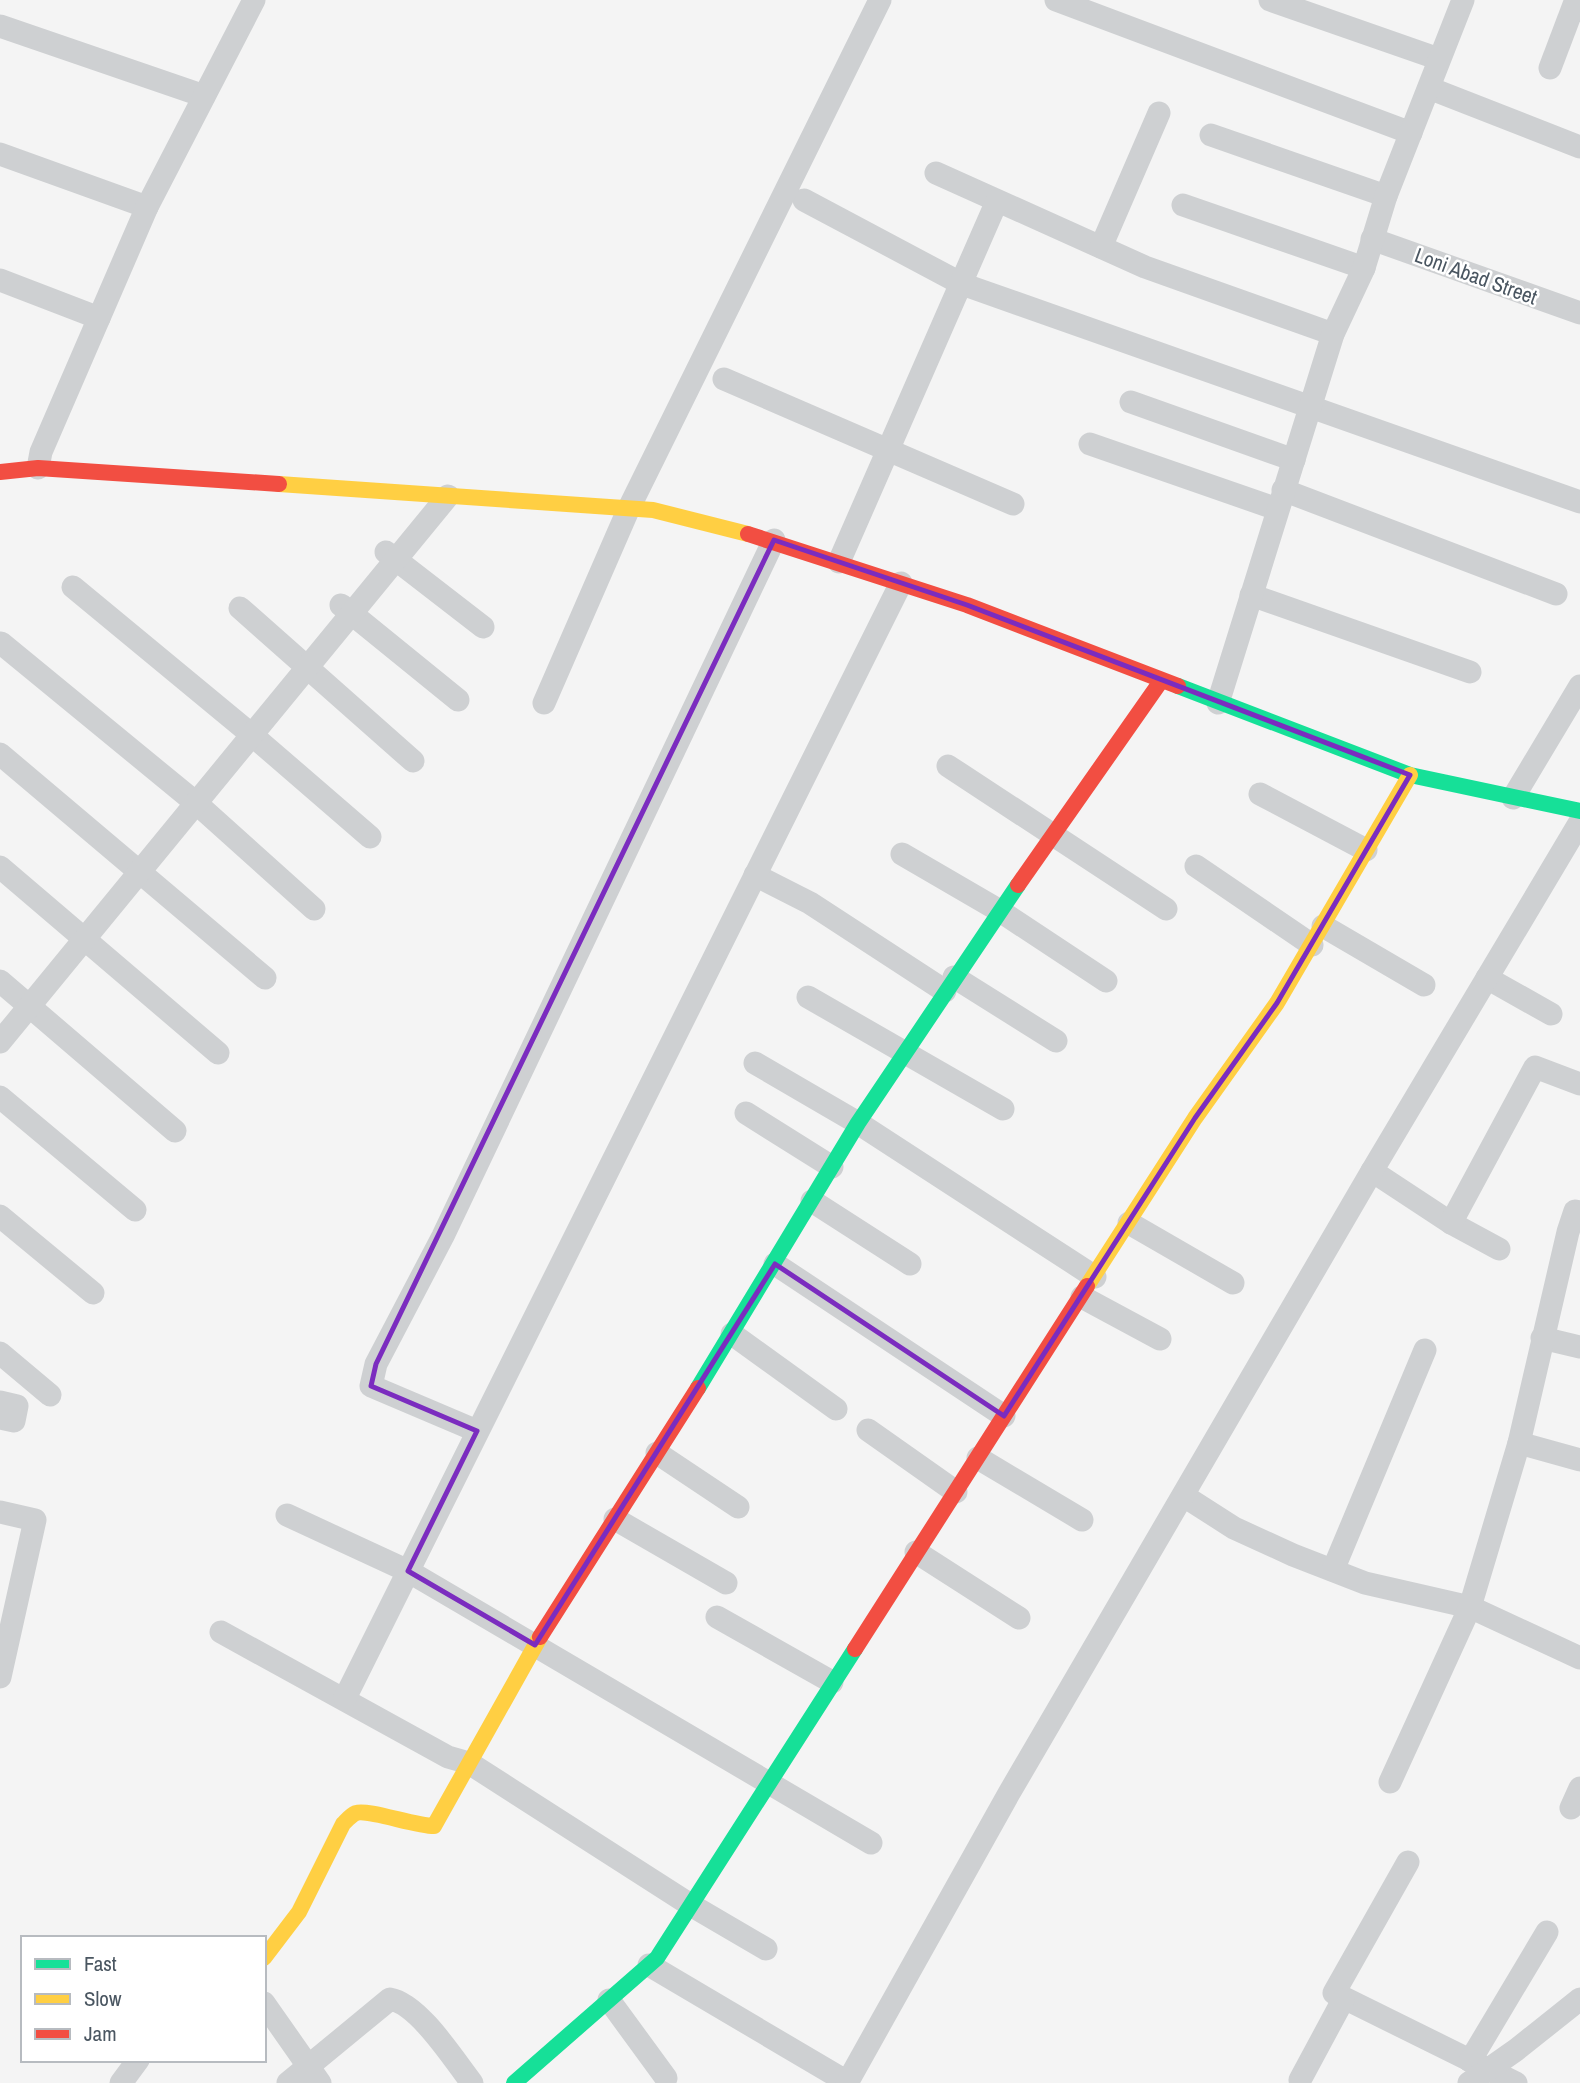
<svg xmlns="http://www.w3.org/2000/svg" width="1580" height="2083" font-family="'Archivo Narrow',sans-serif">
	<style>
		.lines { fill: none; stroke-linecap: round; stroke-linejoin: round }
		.street { stroke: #ced0d2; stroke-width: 23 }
		.fast { stroke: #16e098; stroke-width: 16 }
		.slow { stroke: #ffcf43; stroke-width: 16 }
		.jam { stroke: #f24e42; stroke-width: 16 }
		.marked { fill: none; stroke: #7b2cbf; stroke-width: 5; stroke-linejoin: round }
		.labels { text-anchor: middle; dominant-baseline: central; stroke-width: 5; stroke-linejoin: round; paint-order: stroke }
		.street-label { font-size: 21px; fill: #4a5661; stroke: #fff }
	</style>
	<rect width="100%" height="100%" fill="#f4f4f4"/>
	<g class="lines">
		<g class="street">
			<path d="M1056,0l355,133"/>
			<path d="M1270,0l169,59"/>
			<path d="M0,26l204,70"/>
			<path d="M1550,68l25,-66"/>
			<path d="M1429,88l151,59"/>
			<path d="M1211,135l175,61"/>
			<path d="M0,154l147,53"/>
			<path d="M936,173l209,94 188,67"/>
			<path d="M804,200l158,84 618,218"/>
			<path d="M1183,205l181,63"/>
			<path d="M1372,239l208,74"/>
			<path d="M1101,247l58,-134"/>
			<path d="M0,280l99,38"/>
			<path d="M724,379l289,125"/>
			<path d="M1131,402l163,58"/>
			<path d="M1090,444l187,65"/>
			<path d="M38,468l3,-16 106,-245 107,-207"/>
			<path d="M1283,490l273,104"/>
			<path d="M386,552l97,75"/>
			<path d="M839,562l158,-361"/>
			<path d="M73,587l179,148 118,102"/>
			<path d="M1251,595l219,77"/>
			<path d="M341,605l117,95"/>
			<path d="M240,608l173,153"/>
			<path d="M1,643l195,160 118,106"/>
			<path d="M544,703l85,-195 251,-508"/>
			<path d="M1218,703l115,-369 31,-66 22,-72 77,-196"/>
			<path d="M0,754l265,224"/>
			<path d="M948,766l218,143"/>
			<path d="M1260,794l106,56"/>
			<path d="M1513,798l67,-112"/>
			<path d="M902,854l98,57 106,70"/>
			<path d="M1196,866l116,79"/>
			<path d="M0,867l218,186"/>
			<path d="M755,875l55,28 135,88"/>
			<path d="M1323,926l101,59"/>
			<path d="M954,977l102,64"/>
			<path d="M1487,978l64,36"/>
			<path d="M0,981l175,150"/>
			<path d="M808,997l195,112"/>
			<path d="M0,1042l448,-546"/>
			<path d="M755,1063l103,60 237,154"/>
			<path d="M0,1097l135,113"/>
			<path d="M746,1113l86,54"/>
			<path d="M1372,1171l79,52 48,26"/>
			<path d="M812,1201l98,63"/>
			<path d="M0,1216l93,77"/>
			<path d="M1129,1223l104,60"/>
			<path d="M1451,1223l84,-156 45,17"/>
			<path d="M775,1264l229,152"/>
			<path d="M1082,1297l78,42"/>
			<path d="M732,1334l104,75"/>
			<path d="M1542,1338l38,9"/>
			<path d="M0,1353l50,42"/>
			<path d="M0,1402l17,4 -3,15 -14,-3"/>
			<path d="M868,1430l88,62"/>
			<path d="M477,1431l-106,-45 5,-22 67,-128 331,-696"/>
			<path d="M1519,1443l61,17"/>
			<path d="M657,1453l81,54"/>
			<path d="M978,1458l104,62"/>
			<path d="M1184,1496l50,32 59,27 72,28 105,24 110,51"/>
			<path d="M0,1512l35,8 -35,157"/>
			<path d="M287,1515l121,56 463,272"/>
			<path d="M615,1519l111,64"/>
			<path d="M916,1552l103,66"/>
			<path d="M1333,1570l92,-220"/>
			<path d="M717,1617l115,65"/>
			<path d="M221,1632l227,125 21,6 220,141 77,45"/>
			<path d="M345,1698l556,-1115"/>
			<path d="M1390,1782l80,-175 49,-164 49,-211 7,-21 5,1"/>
			<path d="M1571,1808l9,-20"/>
			<path d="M1408,1862l-74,131 182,90"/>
			<path d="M649,1965l198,117"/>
			<path d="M609,2000l57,78"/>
			<path d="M264,2003l56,80"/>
			<path d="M1470,2061l77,-129"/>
			<path d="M1300,2080l43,-80"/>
			<path d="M121,2083l17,-23"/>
			<path d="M288,2083l102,-84c29,5 64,61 82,84"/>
			<path d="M847,2083l161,-288 364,-624 208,-349"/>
			<path d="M1469,2083l47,-33 64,-51"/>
		</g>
		<g class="fast">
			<path d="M1178,686l232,89 170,36"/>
			<path d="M698,1388l160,-265 160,-238"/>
			<path d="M514,2083l143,-125 198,-309"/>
		</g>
		<g class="slow">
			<path d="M279,484l374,26 95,24"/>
			<path d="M1087,1286l108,-168 82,-115 133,-228"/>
			<path d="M264,1958l35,-46 44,-88c4,-4 8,-9 13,-11 12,-4 59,13 78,13l106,-189"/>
		</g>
		<g class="jam">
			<path d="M0,472l38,-4 241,16"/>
			<path d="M748,534l219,71 211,81"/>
			<path d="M1018,885l143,-204"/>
			<path d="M540,1637l158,-249"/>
			<path d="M855,1649l232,-363"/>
		</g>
	</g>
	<path class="marked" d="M774,540l193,65 443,170 -133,228 -82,115 -191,298 -229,-152 -240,381 -127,-74 69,-140 -106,-45 5,-22z"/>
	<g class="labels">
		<g class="street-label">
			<text transform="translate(1476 276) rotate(20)">Loni Abad Street</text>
		</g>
	</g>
	<rect x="21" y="1936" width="245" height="126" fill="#ffffff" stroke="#b7bbc0" stroke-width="2"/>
	<rect x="35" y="1959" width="35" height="10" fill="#16e098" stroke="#b7bbc0" stroke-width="2"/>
	<text x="84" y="1971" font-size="21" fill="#4a5661">Fast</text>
	<rect x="35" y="1994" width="35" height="10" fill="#ffcf43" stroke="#b7bbc0" stroke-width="2"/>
	<text x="84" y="2006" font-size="21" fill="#4a5661">Slow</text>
	<rect x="35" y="2029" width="35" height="10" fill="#f24e42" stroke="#b7bbc0" stroke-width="2"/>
	<text x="84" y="2041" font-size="21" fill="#4a5661">Jam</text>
</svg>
